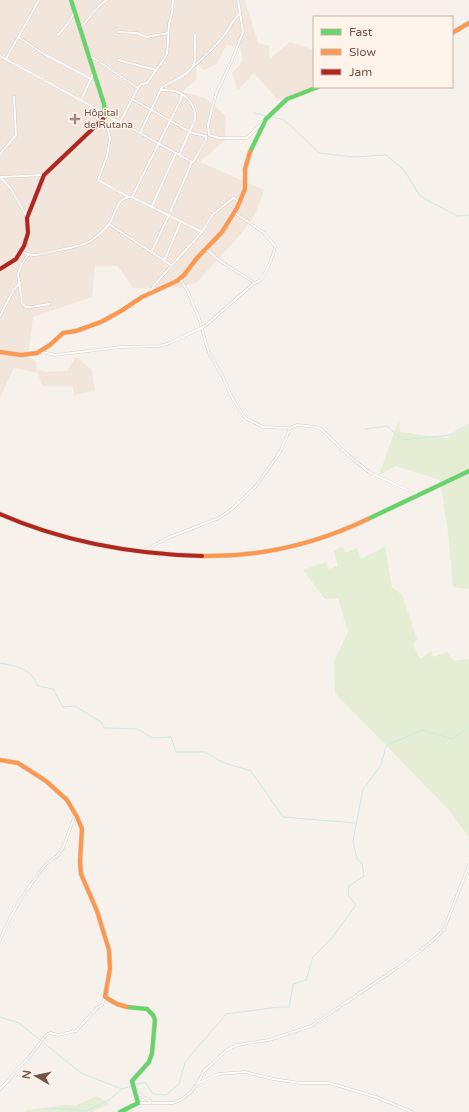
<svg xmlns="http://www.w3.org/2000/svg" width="469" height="1112" font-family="'Varela Round',sans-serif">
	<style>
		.residential { fill: #f2e5db }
		.green { fill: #e6edd5 }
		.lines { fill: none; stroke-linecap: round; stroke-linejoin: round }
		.stream { stroke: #cce9e8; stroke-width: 1 }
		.street-casing { stroke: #d6ccc8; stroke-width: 3 }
		.fast-casing { stroke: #d8cec8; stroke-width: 5 }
		.slow-casing { stroke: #d8cec8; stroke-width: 5 }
		.jam-casing { stroke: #d8cec8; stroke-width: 5 }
		.street { stroke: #fefdfc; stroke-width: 2 }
		.fast { stroke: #63d668; stroke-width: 4 }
		.slow { stroke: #ff974d; stroke-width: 4 }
		.jam { stroke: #b3261e; stroke-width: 4 }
		.poi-dot { fill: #a38a82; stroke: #fff4eb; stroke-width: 1.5 }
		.labels { text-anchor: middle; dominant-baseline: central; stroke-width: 3; stroke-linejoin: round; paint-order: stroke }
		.poi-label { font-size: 10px; fill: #76534a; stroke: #fff4eb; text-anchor: start }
	</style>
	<rect width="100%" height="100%" fill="#f7f1eb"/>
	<path class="residential" d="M0,0h245l13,43 11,3 1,13 20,-17 24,8v37h9l-35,15 -12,-4 -22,-25 -16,17 -6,-17 11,-12 -3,-14 -14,-2 -9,19 -13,6 -7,-6 -1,16 -14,12 23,6 21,18 -1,24 -25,22 64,28 -9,25 -15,20 -43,47 -16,5 -48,1 -15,-22h-23l-3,31 -59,20 -5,40 8,5 1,8 8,2 22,-1 9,-14 16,13 3,21 -21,4 -1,-9h-31l-4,-13 -24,-5 -14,29z"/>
	<g class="green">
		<path d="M399,420l1,12 47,6 22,-13v164l-16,-2 -5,-55 -8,-52 -44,-14 -17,9z"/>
		<path d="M343,546l2,7 12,-5 4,11 24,-13 7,41 10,8 15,44 -4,5 7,15 11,-8 2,6 14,-5 7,9 15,-2v178l-21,-28 -113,-116 -1,-32 14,-29 -10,-34 -13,1 -22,-29 23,-8 3,7 9,-3 -4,-15z"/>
		<path d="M97,1096l12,8 -17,8h-68l3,-2 38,-5 10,1z"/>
	</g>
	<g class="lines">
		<g class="stream">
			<path d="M254,113l13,3"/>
			<path d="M270,117l12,2 8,6 29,28 35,4 32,-2 18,15 16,26 37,20 12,-1"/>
			<path d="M365,429l22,-3 15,14 48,-5 19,-11"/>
			<path d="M0,663c17,3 30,5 38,23l15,3 10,18 12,-1 26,16 3,6 34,1 14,9 19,-1 5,15h29l17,10 29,9 32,46 72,6"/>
			<path d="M0,1017l19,6 62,50 41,16"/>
			<path d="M134,1085l11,-3 8,12 13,1 13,-11 6,-22 41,-48 53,-7h10l4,-23 13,-4 7,-23 19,-19 24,-33 -8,-10 1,-9 15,-10 -2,-13 -5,-4 -4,-18 10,-52 18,-24 5,-19 36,-16 30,9 17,-11"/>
			<path d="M49,1112l3,-4 34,3 23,-11 13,-11 9,-3"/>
		</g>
		<g class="street-casing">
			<g id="street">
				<path d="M238,0l5,32 -11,28 -16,34 -8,31 1,10 10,3h28l17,-17"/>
				<path d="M80,27c10,-6 15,-21 27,-27"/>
				<path d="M118,32l19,1 9,4 22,-4"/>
				<path d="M58,35l7,-8 10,-15"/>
				<path d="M18,37l26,17 47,25"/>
				<path d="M89,55l49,33"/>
				<path d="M0,56l104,57"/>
				<path d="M6,59l33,-59"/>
				<path d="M118,60l38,10"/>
				<path d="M192,67c10,-7 32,-29 37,-39 3,-6 6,-10 11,-15"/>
				<path d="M132,99l60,34 14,3v3l-12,22 -2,1 -23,53 -18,38"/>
				<path d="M81,100l12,-26"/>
				<path d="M120,122l18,-34 3,-4 6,-1 17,-24 3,-5 2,-30 3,-11 1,-13"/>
				<path d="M140,133l22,-46c11,-6 31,-13 33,-27 1,-8 -1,-17 0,-25"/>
				<path d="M0,154l16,-19 -2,-38"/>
				<path d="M179,155l16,-35c1,-11 -4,-20 -13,-26"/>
				<path d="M0,177l11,12 16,28"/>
				<path d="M1,177l43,-2"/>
				<path d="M127,196l-29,-16 9,-24 3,-18 -5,-21h4l11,5 72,40"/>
				<path d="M132,197l70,35"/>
				<path d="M152,206l24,-53"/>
				<path d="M109,224l62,41"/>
				<path d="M206,249l14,12 35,22"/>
				<path d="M21,251c11,7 21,3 33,0 11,-2 30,-5 38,-11 7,-5 13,-11 18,-17 6,-11 7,-26 22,-26l49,-98 1,-5c-7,-4 -13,-4 -21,-4"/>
				<path d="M28,255l-6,8 -4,11 4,29 4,4h6l17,-3"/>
				<path d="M164,261l17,-40"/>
				<path d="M180,279l7,11 12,28 8,29 3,8 13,22 7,17 13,21 4,4 16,8 27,1 7,-3 20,2 4,2 27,26 21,17 47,22"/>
				<path d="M149,294l6,-10 47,-52 10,-17 20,-16 2,-1 5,4"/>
				<path d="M0,316l14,-27 6,-6"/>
				<path d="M41,352l14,3 66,-8 39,-1 10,-3 35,-17 48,-42c2,-1 4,-2 6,-3 7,-6 15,-27 16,-35l-12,-14 -29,-20"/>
				<path d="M144,551l21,-12 54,-21 13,-9 23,-22 21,-29 5,-8 9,-22"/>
				<path d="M0,940l5,-12 15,-28 12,-17 13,-18 12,-9 6,-8 12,-33"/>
				<path d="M199,1083l19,-9 27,-2 28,7 27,4h29l47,14 36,15"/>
				<path d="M0,1089l10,-10 6,-9 11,-10 20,-26 4,-1 7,2 18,-4 21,-23 5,-3 3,-8"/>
				<path d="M137,1093l16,10h20l8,-3 10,-8 7,-9 6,-12 23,-21 10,-5 32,-5 42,-14 92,-62c13,-11 30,-21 41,-35l25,-64"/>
				<path d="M138,1103h13"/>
			</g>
		</g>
		<g class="fast-casing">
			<g id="fast">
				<path d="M71,0l33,104 1,13 -2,2"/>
				<path d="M250,152l16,-33 21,-20 31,-12"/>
				<path d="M368,519l101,-48"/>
				<path d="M120,1112l18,-9 -6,-22 17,-19 3,-9 3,-33 -2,-5 -6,-6 -20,-2"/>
			</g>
		</g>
		<g class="slow-casing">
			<g id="slow">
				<path d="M452,33l17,-10"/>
				<path d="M0,352l21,3 16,-2 13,-8 13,-12 13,-2 25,-9 20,-11 21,-14 35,-16 7,-6 13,-17 25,-26 15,-24 8,-19v-20l5,-17"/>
				<path d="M202,556c57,1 114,-12 166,-37"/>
				<path d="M0,760l18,3 28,18 21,19 10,17 5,12 -2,32 1,13 16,37 12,39 1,19 -5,28 12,7 10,3"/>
			</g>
		</g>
		<g class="jam-casing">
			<g id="jam">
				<path d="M0,269l16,-10 8,-13 4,-13 -1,-15 17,-43 59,-56"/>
				<path d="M0,514c64,28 132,40 202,42"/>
			</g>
		</g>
		<use href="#street" class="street"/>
		<use href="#fast" class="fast"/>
		<use href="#slow" class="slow"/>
		<use href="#jam" class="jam"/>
	</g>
	<path class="poi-dot" d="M73 113h4v4h4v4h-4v4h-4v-4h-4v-4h4z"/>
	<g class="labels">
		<g class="poi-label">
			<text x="84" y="113">Hôpital<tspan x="84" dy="12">de Rutana</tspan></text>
		</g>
	</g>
	<rect x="313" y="16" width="140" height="72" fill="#fff4eb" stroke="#c8b4ab"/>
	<rect x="321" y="29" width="20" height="6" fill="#63d668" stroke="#c8b4ab"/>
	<text x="349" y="36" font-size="12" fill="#76534a">Fast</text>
	<rect x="321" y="49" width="20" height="6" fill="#ff974d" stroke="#c8b4ab"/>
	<text x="349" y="56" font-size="12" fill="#76534a">Slow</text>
	<rect x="321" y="69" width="20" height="6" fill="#b3261e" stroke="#c8b4ab"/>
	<text x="349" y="76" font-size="12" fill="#76534a">Jam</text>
	<g transform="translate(36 1076) rotate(279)" stroke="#fff4eb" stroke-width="3" paint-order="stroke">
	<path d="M0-3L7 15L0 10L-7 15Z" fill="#76534a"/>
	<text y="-6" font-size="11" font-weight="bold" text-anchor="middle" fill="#76534a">N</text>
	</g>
</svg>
